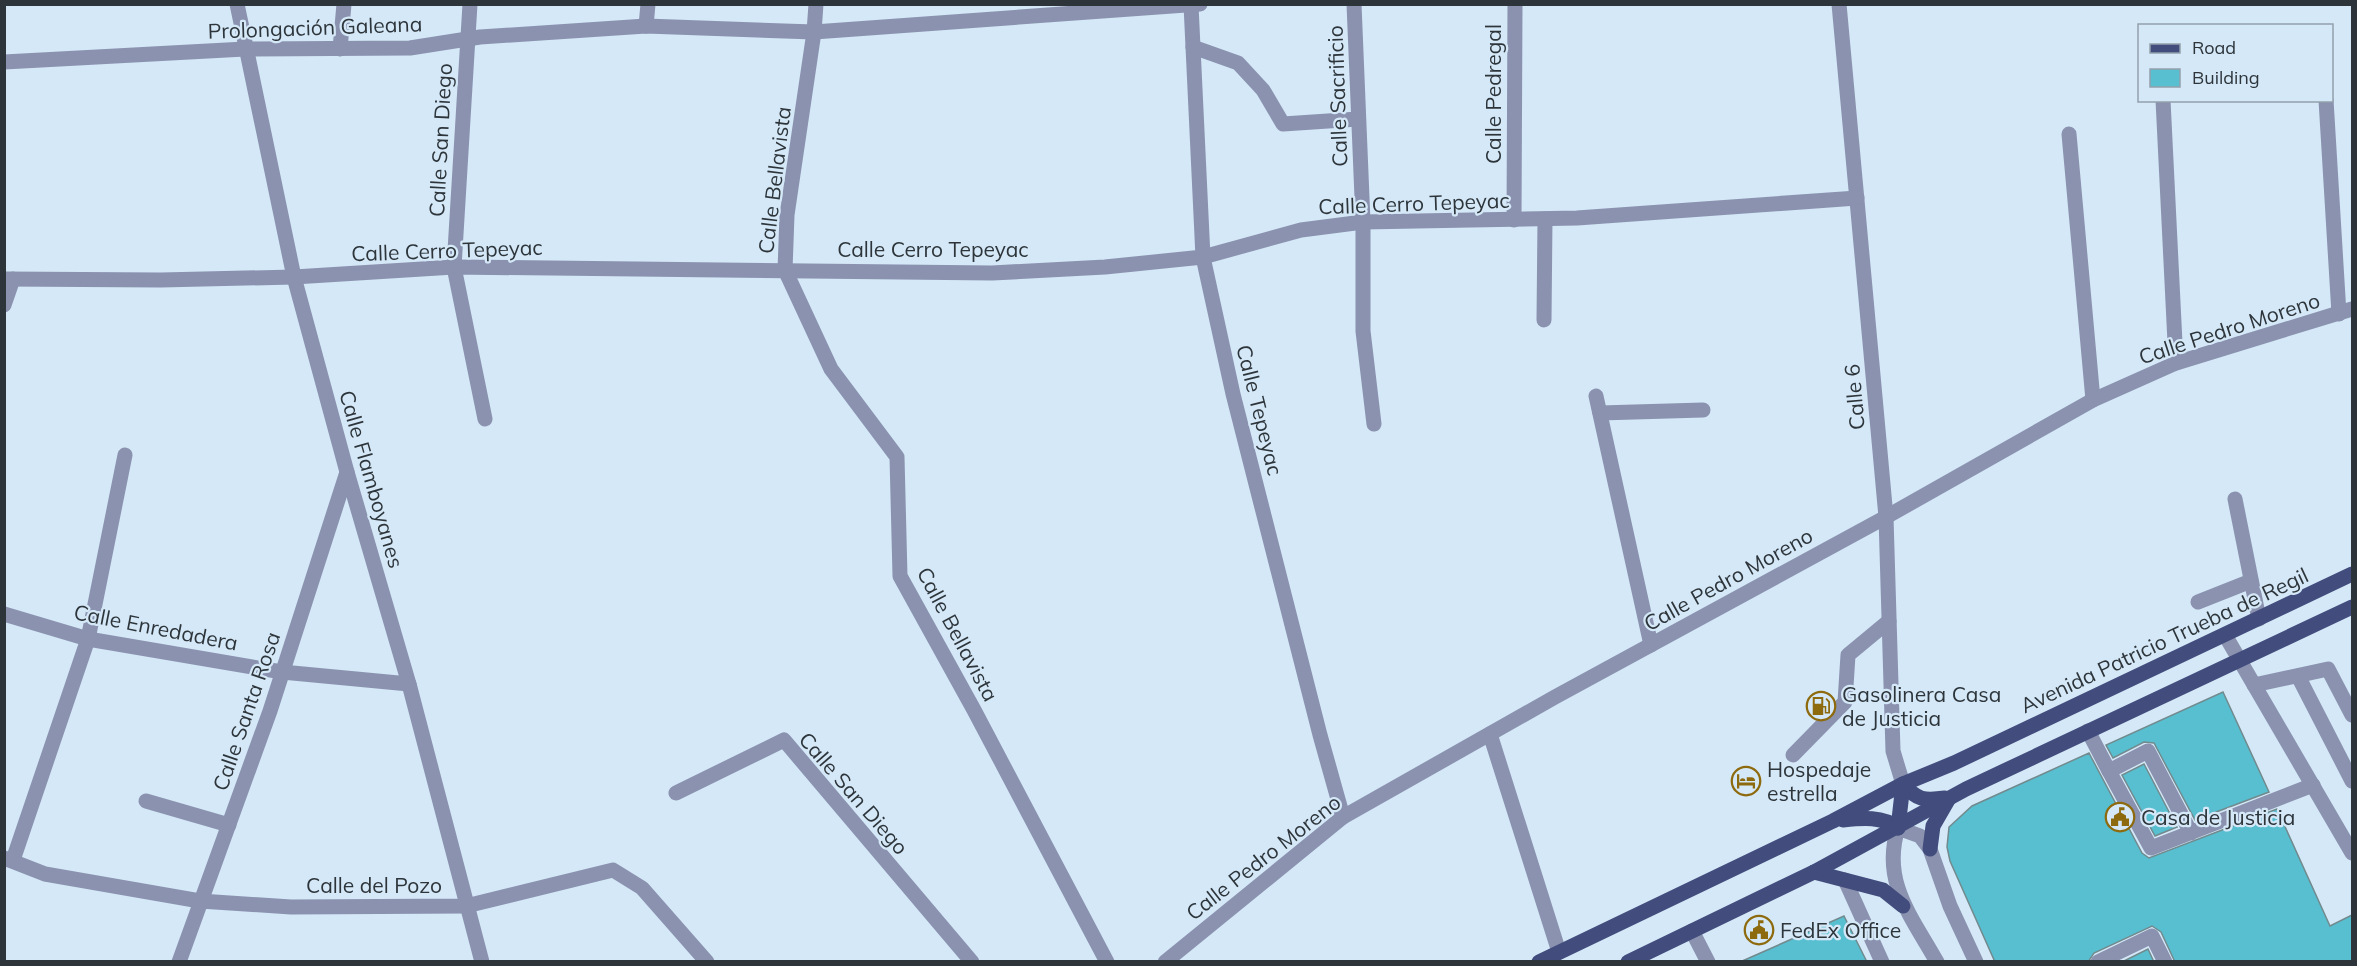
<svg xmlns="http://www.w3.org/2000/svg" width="2357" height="966" font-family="Mulish,sans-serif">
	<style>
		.building { fill: #58bfd0; stroke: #718a8e; stroke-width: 1.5 }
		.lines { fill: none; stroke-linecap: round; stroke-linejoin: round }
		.minor { stroke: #8a92af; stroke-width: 15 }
		.major { stroke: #424d7e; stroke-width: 15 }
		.labels { text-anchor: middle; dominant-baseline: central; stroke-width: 4.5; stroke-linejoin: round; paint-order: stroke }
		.street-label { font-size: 21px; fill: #2d353b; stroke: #d5e8f7 }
		.poi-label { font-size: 21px; fill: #2d353b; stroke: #d5e8f7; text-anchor: start }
	</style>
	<rect width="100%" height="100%" fill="#d5e8f7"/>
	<g class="building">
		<path d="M2223,692l46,100 -74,28 -41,-77 -10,-1 -31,16 -7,-13z"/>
		<path d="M2089,753l53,100 7,5 128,-49 53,117 22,-11v47h-177l-14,-30 -9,-6 -58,27 -6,9h-93l-45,-101 -3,-14 2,-20 23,-21z"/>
		<path d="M2144,764l33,63 -22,9 -33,-61z"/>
		<path d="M1844,916l23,46h-127z"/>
		<path d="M2148,949l6,13h-32z"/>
	</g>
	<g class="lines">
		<g class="minor">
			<path d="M237,4l57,273 53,195 62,212 73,278"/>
			<path d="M470,4l-16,263 31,152"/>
			<path d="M816,4l-2,28 -27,183 -2,55 46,99 66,88 3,119 74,134 133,252"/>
			<path d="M1354,4l9,218v109l11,93"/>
			<path d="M1839,4l47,513 7,234 10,33"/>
			<path d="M1191,5l12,252 30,137 87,341 23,82"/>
			<path d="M646,26l2,-22"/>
			<path d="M1193,47l45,16 25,27 20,34 75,-5"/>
			<path d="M340,49l4,-45"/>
			<path d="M4,62l241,-13 165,-1 70,-11 166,-11 168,6 386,-28"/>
			<path d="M2163,100l13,263"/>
			<path d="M2326,100l13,214"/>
			<path d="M2069,134l24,266"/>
			<path d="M1514,220l1,-216"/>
			<path d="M4,279l157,1 133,-3 160,-10 538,6 113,-6 98,-10 98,-27 62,-8 214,-4 280,-20"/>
			<path d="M4,305l9,-26"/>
			<path d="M1544,320l1,-101"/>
			<path d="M1596,396l55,249"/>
			<path d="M1600,413l103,-3"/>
			<path d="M2235,499l24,120"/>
			<path d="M2198,602l53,-21"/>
			<path d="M4,614l84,25 194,33 127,12"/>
			<path d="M2225,635l127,218"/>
			<path d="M2298,676l54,105"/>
			<path d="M2254,685l74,-16 24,46"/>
			<path d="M2088,731l21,40"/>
			<path d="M1490,734l69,218"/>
			<path d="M1793,755l52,-53 3,-47 41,-34"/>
			<path d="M676,793l108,-53 188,222"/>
			<path d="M146,801l83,24"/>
			<path d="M2191,833l-43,-82 -39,20 42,77 162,-63"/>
			<path d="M4,858l41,16 155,27 91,6 175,-1 147,-36 29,18 65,74"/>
			<path d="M13,860l75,-221 37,-184"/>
			<path d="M1845,880l37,82"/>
			<path d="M1692,931l16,31"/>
			<path d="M179,962l91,-251 77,-239"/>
			<path d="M1165,962l178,-145 212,-120 331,-180 207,-117 83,-37 176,-54"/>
			<path d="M1937,962c-25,-45 -56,-80 -39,-134l22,8 10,13 20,57 26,56"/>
			<path d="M2098,962l54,-26 13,26"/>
		</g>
		<g class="major">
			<path d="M1903,784c14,16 21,17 42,14"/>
			<path d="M1843,820c19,-2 40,-4 55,8"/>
			<path d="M1898,828l5,-44"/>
			<path d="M1930,849l3,-23 15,-26"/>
			<path d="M1814,872l69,18 20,16"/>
			<path d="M1539,962l294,-141 70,-37 51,-21 398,-189"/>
			<path d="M1628,962l186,-90 152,-83 386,-182"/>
		</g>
	</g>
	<defs>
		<g id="fuel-ring" transform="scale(1.5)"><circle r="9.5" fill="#d5e8f7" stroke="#8e6a0e" stroke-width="1.5"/><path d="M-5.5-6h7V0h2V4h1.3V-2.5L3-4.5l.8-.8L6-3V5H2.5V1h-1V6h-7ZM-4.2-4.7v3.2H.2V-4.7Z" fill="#8e6a0e"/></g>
		<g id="hotel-ring" transform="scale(1.5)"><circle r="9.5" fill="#d5e8f7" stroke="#8e6a0e" stroke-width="1.5"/><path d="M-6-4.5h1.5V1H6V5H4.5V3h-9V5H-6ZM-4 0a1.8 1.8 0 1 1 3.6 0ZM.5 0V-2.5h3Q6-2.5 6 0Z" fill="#8e6a0e"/></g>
		<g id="civic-ring" transform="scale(1.5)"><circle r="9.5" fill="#d5e8f7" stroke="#8e6a0e" stroke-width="1.5"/><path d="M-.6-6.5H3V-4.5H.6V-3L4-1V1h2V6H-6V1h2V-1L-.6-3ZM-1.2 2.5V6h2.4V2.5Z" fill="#8e6a0e"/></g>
	</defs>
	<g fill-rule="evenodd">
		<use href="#fuel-ring" x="1821" y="706"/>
		<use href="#hotel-ring" x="1746" y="781"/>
		<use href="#civic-ring" x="2120" y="817"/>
		<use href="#civic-ring" x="1759" y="930"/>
	</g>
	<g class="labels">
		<g class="street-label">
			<text transform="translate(315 27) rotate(-2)">Prolongación Galeana</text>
			<text transform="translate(1493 94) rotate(-90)">Calle Pedregal</text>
			<text transform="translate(1337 96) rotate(-92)">Calle Sacrificio</text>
			<text transform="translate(440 140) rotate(-87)">Calle San Diego</text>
			<text transform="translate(774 180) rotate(-83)">Calle Bellavista</text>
			<text transform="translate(1414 203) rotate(-2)">Calle Cerro Tepeyac</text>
			<text x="933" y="249">Calle Cerro Tepeyac</text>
			<text transform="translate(447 250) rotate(-2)">Calle Cerro Tepeyac</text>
			<text transform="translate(2229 328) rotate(-18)">Calle Pedro Moreno</text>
			<text transform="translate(1854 397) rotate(-95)">Calle 6</text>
			<text transform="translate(1260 410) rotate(76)">Calle Tepeyac</text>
			<text transform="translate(372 479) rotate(74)">Calle Flamboyanes</text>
			<text transform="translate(1728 579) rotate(-29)">Calle Pedro Moreno</text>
			<text transform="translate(156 627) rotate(11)">Calle Enredadera</text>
			<text transform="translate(958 634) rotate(62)">Calle Bellavista</text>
			<text transform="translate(2164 640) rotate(-25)">Avenida Patricio Trueba de Regil</text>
			<text transform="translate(246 711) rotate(-71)">Calle Santa Rosa</text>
			<text transform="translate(854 793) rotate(49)">Calle San Diego</text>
			<text transform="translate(1263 857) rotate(-38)">Calle Pedro Moreno</text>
			<text x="374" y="885">Calle del Pozo</text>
		</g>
		<g class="poi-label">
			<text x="1842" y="694">Gasolinera Casa<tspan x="1842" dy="24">de Justicia</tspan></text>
			<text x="1767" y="769">Hospedaje<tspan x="1767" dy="24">estrella</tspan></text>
			<text x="2141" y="817">Casa de Justicia</text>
			<text x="1780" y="930">FedEx Office</text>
		</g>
	</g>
	<rect width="2357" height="966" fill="none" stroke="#2d353b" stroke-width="12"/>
	<rect x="2138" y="24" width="195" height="78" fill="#d5e8f7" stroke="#92a0ac" stroke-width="1.5"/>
	<rect x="2150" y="44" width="30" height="9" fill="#424d7e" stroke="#92a0ac" stroke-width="1.5"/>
	<text x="2192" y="54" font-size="18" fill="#2d353b">Road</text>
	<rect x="2150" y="69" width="30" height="18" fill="#58bfd0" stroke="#92a0ac" stroke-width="1.5"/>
	<text x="2192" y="84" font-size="18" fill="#2d353b">Building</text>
</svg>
